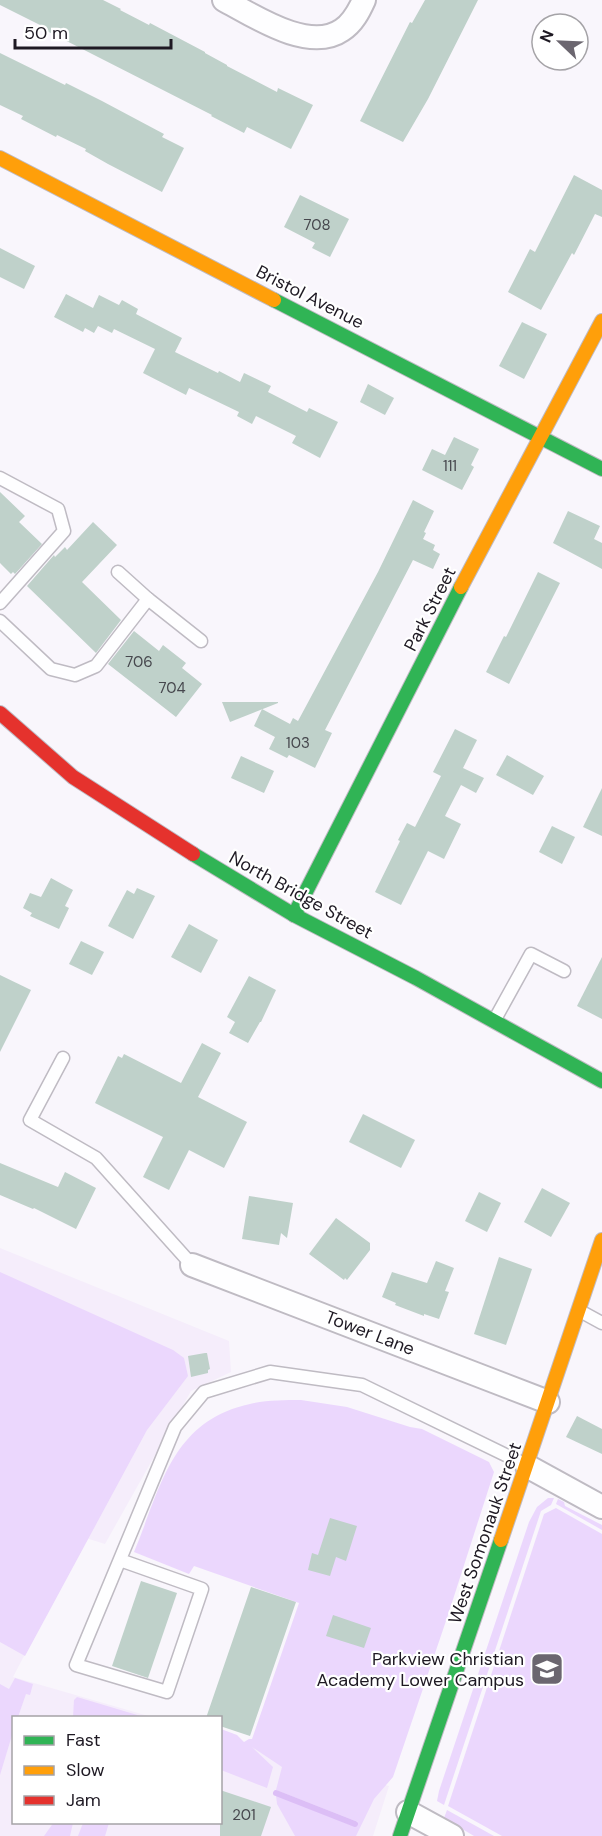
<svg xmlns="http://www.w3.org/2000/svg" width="602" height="1836" font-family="'DM Sans',sans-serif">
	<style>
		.built { fill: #f5edfb }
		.green { fill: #ebd7fd }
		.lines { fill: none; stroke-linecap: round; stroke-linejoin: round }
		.stream { stroke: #dcbef6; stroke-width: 6 }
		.building { fill: #bfd1ca }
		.lane-casing { stroke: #bfbbc3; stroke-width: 15 }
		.street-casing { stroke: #bfbbc3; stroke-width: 26 }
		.fast-casing { stroke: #bfbbc3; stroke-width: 16 }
		.slow-casing { stroke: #bfbbc3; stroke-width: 16 }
		.jam-casing { stroke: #bfbbc3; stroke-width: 16 }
		.lane { stroke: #fefeff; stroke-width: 12 }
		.street { stroke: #fefeff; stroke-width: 22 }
		.fast { stroke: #30b455; stroke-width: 14 }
		.slow { stroke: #ff9f0a; stroke-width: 14 }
		.jam { stroke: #e5322d; stroke-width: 14 }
		.labels { text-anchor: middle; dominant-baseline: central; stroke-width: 4.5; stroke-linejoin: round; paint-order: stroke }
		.number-label { font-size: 15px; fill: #46474d }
		.street-label { font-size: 18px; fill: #1e1923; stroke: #fff }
		.poi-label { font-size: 18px; fill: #1e1923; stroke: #fff; text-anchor: end }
	</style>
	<rect width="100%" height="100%" fill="#f9f6fc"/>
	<path class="built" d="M0,1248l229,93 2,31 -40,19 -86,153 -19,-6 -73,139 139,40 -138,1v104h206l1,-85 168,49 -16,50h-373z"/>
	<g class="green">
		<path d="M0,1272l173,78 11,8 4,18 -41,54 -122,226 -25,-14z"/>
		<path d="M301,1400l46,7 63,20 12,2 67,33 5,10 -46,143 -55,162 -19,22 -18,37h-61l-18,-32 -1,-9 80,32 2,-5 -82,-32 6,-23 -30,-20 21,20 -6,21 -46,-18v-41l16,6 7,7 5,-3h3l47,-136 -105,-37 -5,8 -55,-22c27,-64 37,-131 116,-148 16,-4 34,-4 51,-4z"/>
		<path d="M548,1498h6l-3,7 -10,6 -97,294 -7,-4 2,-10 90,-269 8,-15z"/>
		<path d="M558,1499l6,3 1,4 37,19v5l-46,-26z"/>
		<path d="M556,1508l46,26v302h-100l-54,-30 96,-292z"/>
		<path d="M15,1678l18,6 -3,11 -4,-1 -8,23 -4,1 -1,14 -13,43v-91l9,5z"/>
		<path d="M77,1697l67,20h-71l1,-17z"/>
		<path d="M447,1810l47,26h-20l-30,-18z"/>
		<path d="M54,1822l19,1 -3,13h-26z"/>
		<path d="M107,1822l2,1 -4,13h-27l5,-13z"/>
	</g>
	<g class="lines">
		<path class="stream" d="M276,1793l79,31"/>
	</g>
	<g class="building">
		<path d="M0,0h103l18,9 -1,1 29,15 1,-2 55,29v1l22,12v1l50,26 1,-4 35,17 -22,44 -44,-22 -3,6 -33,-17 1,-1 -171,-87 1,-2 -42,-21z"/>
		<path d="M425,0h53l-50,99 -25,43 -43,-21 50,-99 2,1z"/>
		<path d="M0,53l65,32 1,-2 36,18 62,33 -2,3 22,11 -22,44 -54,-28 -23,-13 1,-2 -29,-14 -1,2 -35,-18 2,-3 -23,-11z"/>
		<path d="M574,175l28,15v27l-7,-3 -21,41 -2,-2 -31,57 -33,-18 22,-43 5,3z"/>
		<path d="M300,195l49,24 -19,38 -18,-9 3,-5 -31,-16z"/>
		<path d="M0,248l35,18 -11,23 -24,-12z"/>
		<path d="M66,294l27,14 6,-13 20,10 3,-5 16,9 -2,5 46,24 -7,14 43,21 1,-2 21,11 4,-9 27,13 -3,6 39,20 2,-4 29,14 -18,36 -28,-15 4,-7 -40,-20 -4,8 -15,-8 2,-4 -50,-24 -3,7 -43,-22 12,-24 -41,-20 -2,4 -14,-7 -4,7 -9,-5 -2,4 -29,-15z"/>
		<path d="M522,322l25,12 -23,45 -25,-13z"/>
		<path d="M368,384l26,14 -9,17 -25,-13z"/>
		<path d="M454,437l25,12 -8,16 3,2 -12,23 -40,-20 10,-21 13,6z"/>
		<path d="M0,492l25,24 -6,6 23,22 -27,30 -2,-2 -2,2 -11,-11z"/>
		<path d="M413,500l21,11 -10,21 2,1 -3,6 12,6 -2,5 7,4 -7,15 -20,-9 -88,170 7,3 -17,35 -26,-13 -2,3 -18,-9 6,-12 -21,-11 8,-17 28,15 3,-6 5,3 80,-149z"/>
		<path d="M568,511l32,15 -6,13 8,4v26l-49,-26z"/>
		<path d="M93,522l24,23 -35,37 39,38 -25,33 -69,-67 27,-31 1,2 10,-10 2,3z"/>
		<path d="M538,572l22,11 -51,101 -23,-12 18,-36 2,1z"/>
		<path d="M134,631l25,20 4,-6 23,18 -4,5 20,16 -26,33 -68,-53z"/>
		<path d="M222,702h56v1l-48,19z"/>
		<path d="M455,729l22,11 -14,28 21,10 -8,15 -15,-8 -16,31 16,8 -17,35 -16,-8 -27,54 -26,-13 25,-51 -2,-1 9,-17 8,4 26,-51 -8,-4z"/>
		<path d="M507,755l37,21 -11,19 -37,-20z"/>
		<path d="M241,756l33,15 -10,22 -33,-15z"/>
		<path d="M602,788v48l-19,-9z"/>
		<path d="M552,826l23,11 -13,27 -23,-12z"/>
		<path d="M51,878l22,12 -8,16 4,2 -10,21 -29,-13 2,-3 -9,-5 7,-15 11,4z"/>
		<path d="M137,888l18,8 -22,43 -25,-13 19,-36 7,4z"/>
		<path d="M189,924l29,16 -17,33 -30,-16z"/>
		<path d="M81,941l23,11 -12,23 -23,-11z"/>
		<path d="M602,957v62l-25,-13z"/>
		<path d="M0,975l31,15 -31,62z"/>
		<path d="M249,976l27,14 -15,32h-1l-12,21 -19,-10 6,-11 -8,-5z"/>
		<path d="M202,1043l19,10 -23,44 49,25 -23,46 -35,-18 -20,40 -26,-13 20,-40 -68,-34 23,-47 4,2 2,-4 57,29z"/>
		<path d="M363,1114l52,26 -14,28 -52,-26z"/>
		<path d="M0,1163l58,24 7,-15 31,16 -20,41 -42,-21 -1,1 -33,-14z"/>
		<path d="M542,1188l28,15 -19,34 -27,-15z"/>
		<path d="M479,1192l22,11 -14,29 -22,-11z"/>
		<path d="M249,1196l44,7 -6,35 -6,-5 -2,12 -37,-6z"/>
		<path d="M336,1218l34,25v7l-23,30 -2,-2 -1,2 -35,-26z"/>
		<path d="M499,1257l33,12 -26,76 -32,-11z"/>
		<path d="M436,1261l18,7 -9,23 4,1 -10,27 -15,-5v2l-29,-11 1,-2 -14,-6 10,-25 35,11z"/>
		<path d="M205,1353h2l3,16 -2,1v3l-17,4 -3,-21z"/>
		<path d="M577,1416l25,13v25l-36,-17z"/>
		<path d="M330,1518l27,8 -11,35 -10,-4 -6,19 -22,-6 4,-17 6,2z"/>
		<path d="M141,1581l36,12 -29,85 -36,-12z"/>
		<path d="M251,1587l45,15 -46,134 -30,-10v-8h-14z"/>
		<path d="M333,1615l38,13 -7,20 -38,-12z"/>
		<path d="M220,1790l51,17 -10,29h-41z"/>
	</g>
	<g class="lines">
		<g class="lane-casing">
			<g id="lane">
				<path d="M0,478l58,31 6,22 -64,72"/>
				<path d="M148,599l53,42"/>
				<path d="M0,621l51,48 24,6 21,-9 52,-67 -30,-27"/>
				<path d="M494,1021l37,-67 33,17"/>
				<path d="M63,1058l-33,62 66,38 96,107"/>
				<path d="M580,1311l22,12"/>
				<path d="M120,1560l82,29 -35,103 -91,-27 99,-238 29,-35 66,-20 92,13 164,80"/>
			</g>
		</g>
		<g class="street-casing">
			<g id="street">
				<path d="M224,0c30,16 85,53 118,30 11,-7 17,-19 22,-30"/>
				<path d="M192,1265l356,137"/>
				<path d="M527,1466l75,41"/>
				<path d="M408,1812l44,24"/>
			</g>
		</g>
		<g class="fast-casing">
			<g id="fast">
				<path d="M274,300l328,169"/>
				<path d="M193,854l101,61 122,63 186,103"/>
				<path d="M294,915l167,-328"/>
				<path d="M400,1836l101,-296"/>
			</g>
		</g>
		<g class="slow-casing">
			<g id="slow">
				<path d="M0,158l274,142"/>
				<path d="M461,587l141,-266"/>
				<path d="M501,1540l101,-300"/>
			</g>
		</g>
		<g class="jam-casing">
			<path id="jam" d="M0,713l73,64 120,77"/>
		</g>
		<use href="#lane" class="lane"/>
		<use href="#street" class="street"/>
		<use href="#fast" class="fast"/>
		<use href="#slow" class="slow"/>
		<use href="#jam" class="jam"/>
	</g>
	<defs>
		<g id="school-square" transform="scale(1.725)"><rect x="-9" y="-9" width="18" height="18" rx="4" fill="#6b666f" stroke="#fff"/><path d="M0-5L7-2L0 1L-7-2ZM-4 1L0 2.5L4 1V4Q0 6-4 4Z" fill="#fff"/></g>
	</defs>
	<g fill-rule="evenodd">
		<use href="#school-square" x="547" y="1669"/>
	</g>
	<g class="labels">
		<g class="number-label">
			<text x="317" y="225">708</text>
			<text x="450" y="466">111</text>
			<text x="139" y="662">706</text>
			<text x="172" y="688">704</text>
			<text x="298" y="743">103</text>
			<text x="244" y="1815">201</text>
		</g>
		<g class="street-label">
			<text transform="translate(310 297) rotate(27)">Bristol Avenue</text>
			<text transform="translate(430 609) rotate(-63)">Park Street</text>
			<text transform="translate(301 895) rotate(29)">North Bridge Street</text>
			<text transform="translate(370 1333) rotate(21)">Tower Lane</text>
			<text transform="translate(485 1533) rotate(-71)">West Somonauk Street</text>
		</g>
		<g class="poi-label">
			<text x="524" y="1659">Parkview Christian<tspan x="524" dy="21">Academy Lower Campus</tspan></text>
		</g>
	</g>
	<rect x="12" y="1716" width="210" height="108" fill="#ffffff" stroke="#a5a3a7" stroke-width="1.5"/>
	<rect x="24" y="1736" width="30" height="9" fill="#30b455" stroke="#a5a3a7" stroke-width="1.5"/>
	<text x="66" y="1746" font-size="18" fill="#1e1923">Fast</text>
	<rect x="24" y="1766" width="30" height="9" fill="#ff9f0a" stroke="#a5a3a7" stroke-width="1.5"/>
	<text x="66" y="1776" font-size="18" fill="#1e1923">Slow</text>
	<rect x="24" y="1796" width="30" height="9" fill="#e5322d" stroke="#a5a3a7" stroke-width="1.5"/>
	<text x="66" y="1806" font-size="18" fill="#1e1923">Jam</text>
	<g transform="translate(560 42) rotate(293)"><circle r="28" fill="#ffffff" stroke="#a5a3a7" stroke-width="1.5"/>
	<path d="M0-4.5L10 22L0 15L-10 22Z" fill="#6b666f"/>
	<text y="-9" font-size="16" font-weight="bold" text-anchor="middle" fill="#1e1923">N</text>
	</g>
	<path d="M15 39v9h156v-9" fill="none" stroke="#1e1923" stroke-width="3"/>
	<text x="24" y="39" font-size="18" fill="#1e1923" stroke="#ffffff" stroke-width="4.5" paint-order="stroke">50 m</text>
</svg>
